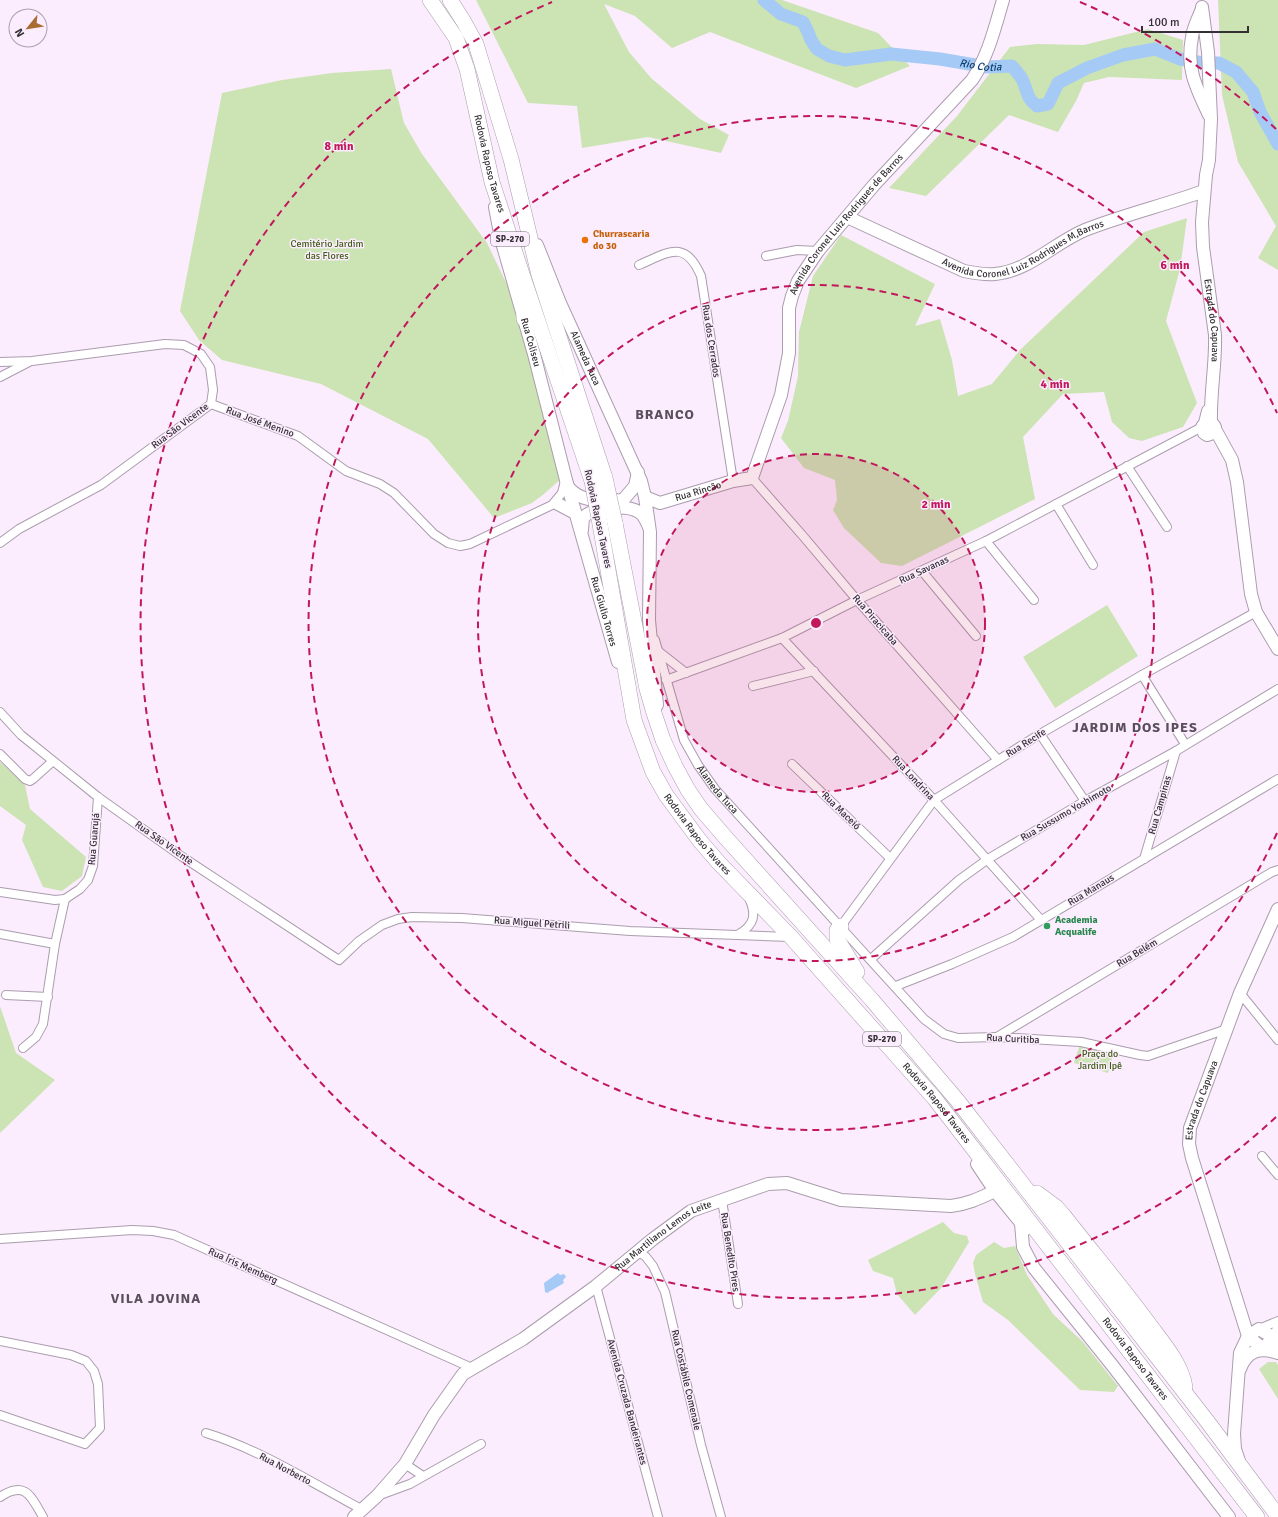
<svg xmlns="http://www.w3.org/2000/svg" width="1278" height="1517" font-family="Signika,sans-serif">
	<style>
		.green { fill: #cce3b4 }
		.water { fill: #a5caf5 }
		.lines { fill: none; stroke-linecap: round; stroke-linejoin: round }
		.river { stroke: #a5caf5; stroke-width: 13 }
		.street-casing { stroke: #aa9dad; stroke-width: 10 }
		.secondary-casing { stroke: #aa9dad; stroke-width: 14 }
		.highway-casing { stroke: #aa9dad; stroke-width: 16 }
		.street { stroke: #fff; stroke-width: 8 }
		.secondary { stroke: #fff; stroke-width: 12 }
		.highway { stroke: #fff; stroke-width: 15 }
		.highway-bridge-casing { stroke: #aa9dad; stroke-width: 16; stroke-linecap: butt }
		.highway-bridge { stroke: #fff; stroke-width: 15 }
		.ring { fill: none; stroke: #c2185b; stroke-width: 2; stroke-dasharray: 7 5 }
		.food-dot { fill: #e8710a; stroke: #fbedfd; stroke-width: 1.5 }
		.leisure-dot { fill: #2e9e5b; stroke: #fbedfd; stroke-width: 1.5 }
		.labels { text-anchor: middle; dominant-baseline: central; stroke-width: 3; stroke-linejoin: round; paint-order: stroke }
		.shield { fill: #fbedfd; stroke: #706872; stroke-width: 1 }
		.shield-label { font-size: 9px; font-weight: bold; fill: #352f36 }
		.street-label { font-size: 10px; fill: #352f36; stroke: #fbedfd }
		.food-label { font-size: 10px; font-weight: bold; fill: #c56008; stroke: #fbedfd; text-anchor: start }
		.park-label { font-size: 10px; fill: #3f5c15; stroke: #fbedfd }
		.leisure-label { font-size: 10px; font-weight: bold; fill: #27864d; stroke: #fbedfd; text-anchor: start }
		.water-label { font-size: 11px; font-style: italic; fill: #0c4074; stroke: #fbedfd }
		.district-label { font-size: 14px; font-weight: bold; letter-spacing: 1px; fill: #5a4e5c; stroke: #fbedfd }
		.centre { fill: #c2185b; stroke: #fbedfd; stroke-width: 2 }
		.ring-label { font-size: 12px; text-anchor: middle; font-weight: bold; fill: #c2185b; stroke: #fbedfd; stroke-width: 3; stroke-linejoin: round; paint-order: stroke }
	</style>
	<rect width="100%" height="100%" fill="#fbedfd"/>
	<g class="green">
		<path d="M476,0h306l96,33 32,33 -54,22 -146,-56 -38,16 -37,-32 -31,-12 25,48 22,26 49,41 29,16 -8,18 -73,-16 -66,11 -5,-42 -49,-3z"/>
		<path d="M1218,0h60v270l-20,-12 18,-32 -38,-64 -16,-67z"/>
		<path d="M1148,29l35,11 -1,40 -73,-3 -25,6 -8,18 -18,31 -49,-17 -83,81 -37,-8 68,-72 53,-69 27,-3 47,1z"/>
		<path d="M391,69l13,54 18,31 65,89 33,69 42,166 -18,16 -12,9 -38,15 -66,-79 -107,-55 -99,-24 -23,-20 -19,-29 42,-218 60,-13 50,-7z"/>
		<path d="M1187,218l-7,51 -14,52 31,82 -14,24 -41,14 -13,-3 -17,-16 -8,-30 -41,2 -40,43 12,62 -133,67 -21,-3 -37,-35 -11,-18 4,-10 -2,-20 -31,-12 -23,-30 7,-17 10,-45 1,-44 14,-56 28,-41 94,49 -20,42 25,-7 12,41 6,36 34,-12 28,-34 124,-118z"/>
		<path d="M1107,605l31,51 -83,52 -32,-51z"/>
		<path d="M0,762l25,23 5,24 56,48 -4,19 -20,15 -19,-4 -21,-47 4,-15 -26,-19z"/>
		<path d="M0,1006l16,47 39,27 -55,53z"/>
		<path d="M1080,1044l34,8 -6,21 -34,-10z"/>
		<path d="M943,1222l11,11 13,3 2,6 -28,46 -26,27 -18,-21 -4,-16 -20,-7 -5,-11z"/>
		<path d="M994,1242l10,6 11,-2 12,29 26,39 30,28 35,44 -4,6 -34,-2 -72,-70 -25,-18 -8,-28 -2,-11 3,-8z"/>
		<path d="M1268,1362h8l2,3v34l-19,-30z"/>
	</g>
	<path class="water" d="M558,1273l2,2 4,-1 2,3 -3,3 1,3 -17,10 -2,-1 -1,-9z"/>
	<g class="lines">
		<path class="river" id="s1" d="M764,0l17,14 22,8 5,10 3,8 6,9 12,7 16,4 46,-6 49,5 47,8 25,-1c3,4 7,8 10,13 6,11 3,18 15,27l11,-2 10,-21 29,-15 36,-13 32,-6 25,10 23,4h16l17,9 17,20 7,20 18,32"/>
		<g class="street-casing">
			<g id="street">
				<path d="M766,256l31,-6 21,1"/>
				<path d="M639,265c30,-13 46,-26 62,11l32,205"/>
				<path d="M0,362l32,-1 133,-17 19,1 17,9 9,13 3,23 -2,14 -110,81 -82,44 -19,14"/>
				<path d="M0,377l29,-15"/>
				<path d="M211,404l87,32 48,35 34,13 14,9 40,41 14,9 12,3 10,-2 82,-39 10,-12 3,-12"/>
				<path d="M1127,466l40,61"/>
				<path d="M752,478l51,58 54,64 141,160"/>
				<path d="M1056,504l37,61"/>
				<path d="M986,541l48,59"/>
				<path d="M922,571l54,65"/>
				<path d="M782,638l152,162 107,120"/>
				<path id="s2" d="M655,640l29,100 14,25 17,24 209,230 20,15 14,4 39,-1 84,5 59,13 8,1 79,-27"/>
				<path d="M658,651l28,22"/>
				<path d="M1142,675l43,69"/>
				<path d="M666,680l116,-42 75,-38 129,-59 216,-114"/>
				<path d="M753,686l61,-15"/>
				<path d="M0,712l21,23 77,62 83,59 158,104 20,-19 23,-16 16,-6 14,-2 50,1 168,13 159,6"/>
				<path d="M1040,734l45,67"/>
				<path d="M0,754l25,25 5,2 3,-2 20,-18"/>
				<path d="M792,764l98,94"/>
				<path d="M1144,859l32,-108"/>
				<path d="M0,892l55,8 10,-1 15,-10 8,-9 5,-14 5,-69"/>
				<path d="M841,926l93,-126 106,-66 102,-59 114,-63"/>
				<path d="M0,934l55,10"/>
				<path d="M739,934c15,-9 18,-19 10,-36"/>
				<path d="M871,959l88,-79 29,-21 97,-58 91,-50 102,-62"/>
				<path d="M896,986l56,-22 61,-27 265,-158"/>
				<path d="M1240,993l38,47"/>
				<path d="M6,995l42,2"/>
				<path d="M997,1037l275,-165 6,-2"/>
				<path d="M23,1048l13,-11 7,-13 12,-80 10,-45"/>
				<path d="M1262,1156l16,19"/>
				<path d="M722,1200l16,104"/>
				<path d="M0,1239l132,-9 21,1 21,4 298,133"/>
				<path d="M638,1251l8,6 7,9 12,26 36,153 20,72"/>
				<path d="M596,1286l62,231"/>
				<path d="M1259,1329l19,-8"/>
				<path d="M1273,1337l5,-11"/>
				<path d="M0,1341l71,14 15,6 8,10 4,13 2,44 -15,16 -85,-29"/>
				<path d="M206,1433c53,16 108,51 157,77"/>
				<path d="M405,1464l18,12"/>
				<path d="M380,1495l30,-11 71,-40"/>
				<path d="M0,1497c25,-17 31,-1 43,20"/>
			</g>
		</g>
		<g class="secondary-casing">
			<g id="secondary">
				<path id="s3" d="M1202,7l6,45 3,67 -2,41 -3,15 -4,47 1,25 12,88c1,29 -5,58 -4,87"/>
				<path d="M1201,11c-3,8 -8,17 -9,26 -6,32 4,50 17,78"/>
				<path id="s4" d="M495,207l6,32 33,115 32,126 52,182"/>
				<path id="s5" d="M847,217l117,54c10,2 21,4 31,3 34,-3 59,-31 90,-44 38,-15 80,-25 119,-39"/>
				<path id="s6" d="M537,245l23,58 81,178 4,16 5,35 -1,88 8,85"/>
				<path d="M1208,411l-3,12 -3,4 2,6 3,2 6,-2 2,-6 -3,-4"/>
				<path d="M1215,429l17,31 5,22 14,112 5,18 22,37"/>
				<path d="M568,487c14,17 35,13 55,13l12,-14 3,-14"/>
				<path id="s7" d="M645,497l15,6 73,-22 19,-3 29,-83 8,-42v-45l3,-12 6,-15 20,-30 56,-66 98,-105c16,-23 23,-53 31,-80"/>
				<path d="M558,504l17,9"/>
				<path d="M582,530l1,-12c9,-11 44,-14 56,-6 5,3 7,8 9,13"/>
				<path d="M977,1164l18,27 31,38"/>
				<path d="M1021,1223l2,24 11,21 78,97 117,152"/>
				<path id="s8" d="M1273,1337l-10,12 -15,-13 -56,-178 -3,-14 1,-16 50,-135 38,-84"/>
				<path d="M1240,1369c7,-19 20,-22 38,-16"/>
				<path d="M1239,1461l-4,-12 -1,-15 6,-81 8,-17 11,-7 14,8 5,5"/>
				<path id="s9" d="M354,1517l23,-21 28,-32 29,-49 29,-41 60,-35 73,-53 57,-47 38,-28 77,-27 19,-1 54,17 110,6c17,-2 29,-8 44,-15"/>
			</g>
		</g>
		<g class="highway-casing">
			<g id="highway">
				<path id="s10" d="M430,0l26,38 11,31 25,113 29,89 71,210"/>
				<path d="M450,0l14,22 12,22 35,115 28,116 66,203"/>
				<path d="M524,295v24"/>
				<path d="M615,523l32,166 7,24 9,27 12,26 13,24 13,19 25,29 146,162 85,100 250,321 71,95"/>
				<path id="s11" d="M600,524l34,196 19,52 13,23 34,46 19,22 72,74 144,162 322,418"/>
				<path d="M841,926l-4,4v9l20,33"/>
				<path d="M1037,1193l19,14 8,9c28,36 58,71 85,108 14,19 32,39 36,63"/>
			</g>
		</g>
		<use href="#street" class="street"/>
		<use href="#secondary" class="secondary"/>
		<use href="#highway" class="highway"/>
		<g class="highway-bridge-casing">
			<g id="highway-bridge">
				<path d="M605,478l10,45"/>
				<path d="M592,481l8,43"/>
			</g>
		</g>
		<use href="#highway-bridge" class="highway-bridge"/>
	</g>
	<circle cx="816" cy="623" r="169" fill="#c2185b" fill-opacity=".12"/>
	<g class="ring">
		<circle cx="816" cy="623" r="169"/>
		<circle cx="816" cy="623" r="338"/>
		<path d="M1277 833A507 507 0 1 1 1277 413"/>
		<path d="M1276 1117A675 675 0 1 1 552 2M1080 2A675 675 0 0 1 1276 129"/>
	</g>
	<circle class="food-dot" cx="585" cy="240" r="4"/>
	<circle class="leisure-dot" cx="1047" cy="926" r="4"/>
	<g class="labels">
		<g class="shield">
			<rect x="491" y="232" width="38" height="14" rx="3"/>
			<rect x="863" y="1032" width="38" height="14" rx="3"/>
		</g>
		<g class="shield-label">
			<text x="510" y="239">SP-270</text>
			<text x="882" y="1039">SP-270</text>
		</g>
		<g class="street-label">
			<text stroke="none"><textPath href="#s10" startOffset="176">Rodovia Raposo Tavares</textPath></text>
			<text stroke="none"><textPath href="#s7" startOffset="390">Avenida Coronel Luiz Rodrigues de Barros</textPath></text>
			<text stroke="none"><textPath href="#s5" startOffset="193">Avenida Coronel Luiz Rodrigues M,Barros</textPath></text>
			<text stroke="none"><textPath href="#s3" startOffset="315">Estrada do Capuava</textPath></text>
			<text transform="translate(711 341) rotate(81)">Rua dos Cerrados</text>
			<text stroke="none"><textPath href="#s4" startOffset="140">Rua Coliseu</textPath></text>
			<text stroke="none"><textPath href="#s6" startOffset="123">Alameda Tuca</textPath></text>
			<text transform="translate(260 422) rotate(20)">Rua José Menino</text>
			<text transform="translate(180 426) rotate(-37)">Rua São Vicente</text>
			<text stroke="none"><textPath href="#s7" startOffset="56">Rua Rincão</textPath></text>
			<text transform="translate(598 519) rotate(78)">Rodovia Raposo Tavares</text>
			<text transform="translate(924 570) rotate(-25)">Rua Savanas</text>
			<text stroke="none"><textPath href="#s4" startOffset="419">Rua Giulio Torres</textPath></text>
			<text transform="translate(875 620) rotate(49)">Rua Piracicaba</text>
			<text transform="translate(1026 743) rotate(-32)">Rua Recife</text>
			<text transform="translate(913 778) rotate(47)">Rua Londrina</text>
			<text stroke="none"><textPath href="#s2" startOffset="164">Alameda Tuca</textPath></text>
			<text transform="translate(1160 805) rotate(-74)">Rua Campinas</text>
			<text transform="translate(841 811) rotate(44)">Rua Maceió</text>
			<text transform="translate(1066 813) rotate(-30)">Rua Sussumo Yoshimoto</text>
			<text stroke="none"><textPath href="#s11" startOffset="331">Rodovia Raposo Tavares</textPath></text>
			<text transform="translate(94 839) rotate(-85)">Rua Guarujá</text>
			<text transform="translate(164 843) rotate(35)">Rua São Vicente</text>
			<text transform="translate(1091 890) rotate(-31)">Rua Manaus</text>
			<text transform="translate(532 923) rotate(4)">Rua Miguel Petrili</text>
			<text transform="translate(1137 953) rotate(-31)">Rua Belém</text>
			<text transform="translate(1013 1039) rotate(3)">Rua Curitiba</text>
			<text stroke="none"><textPath href="#s8" startOffset="282">Estrada do Capuava</textPath></text>
			<text stroke="none"><textPath href="#s11" startOffset="691">Rodovia Raposo Tavares</textPath></text>
			<text stroke="none"><textPath href="#s9" startOffset="425">Rua Martiliano Lemos Leite</textPath></text>
			<text transform="translate(730 1252) rotate(81)">Rua Benedito Pires</text>
			<text transform="translate(243 1266) rotate(24)">Rua Íris Memberg</text>
			<text stroke="none"><textPath href="#s11" startOffset="1015">Rodovia Raposo Tavares</textPath></text>
			<text transform="translate(686 1380) rotate(77)">Rua Costábile Comenale</text>
			<text transform="translate(627 1402) rotate(75)">Avenida Cruzada Bandeirantes</text>
			<text transform="translate(285 1469) rotate(28)">Rua Norberto</text>
		</g>
		<g class="food-label">
			<text x="593" y="234">Churrascaria<tspan x="593" dy="12">do 30</tspan></text>
		</g>
		<g class="park-label">
			<text x="327" y="244">Cemitério Jardim<tspan x="327" dy="12">das Flores</tspan></text>
			<text x="1100" y="1054">Praça do<tspan x="1100" dy="12">Jardim Ipê</tspan></text>
		</g>
		<g class="leisure-label">
			<text x="1055" y="920">Academia<tspan x="1055" dy="12">Acqualife</tspan></text>
		</g>
		<g class="water-label">
			<text stroke="none"><textPath href="#s1" startOffset="243">Rio Cotia</textPath></text>
		</g>
		<g class="district-label">
			<text x="665" y="414">BRANCO</text>
			<text x="1135" y="727">JARDIM DOS IPES</text>
			<text x="156" y="1298">VILA JOVINA</text>
		</g>
	</g>
	<circle cx="816" cy="623" r="6" class="centre"/>
	<g class="ring-label">
		<text x="339" y="150">8 min</text>
		<text x="1175" y="269">6 min</text>
		<text x="1055" y="388">4 min</text>
		<text x="936" y="508">2 min</text>
	</g>
	<g transform="translate(28 28) rotate(240)"><circle r="19" fill="#fbedfd" stroke="#aca1ad"/>
	<path d="M0-3L7 15L0 10L-7 15Z" fill="#aa6d31"/>
	<text y="-6" font-size="11" font-weight="bold" text-anchor="middle" fill="#352f36">N</text>
	</g>
	<path d="M1142 26v6h106v-6" fill="none" stroke="#352f36" stroke-width="2"/>
	<text x="1148" y="26" font-size="12" fill="#352f36" stroke="#fbedfd" stroke-width="3" paint-order="stroke">100 m</text>
</svg>
